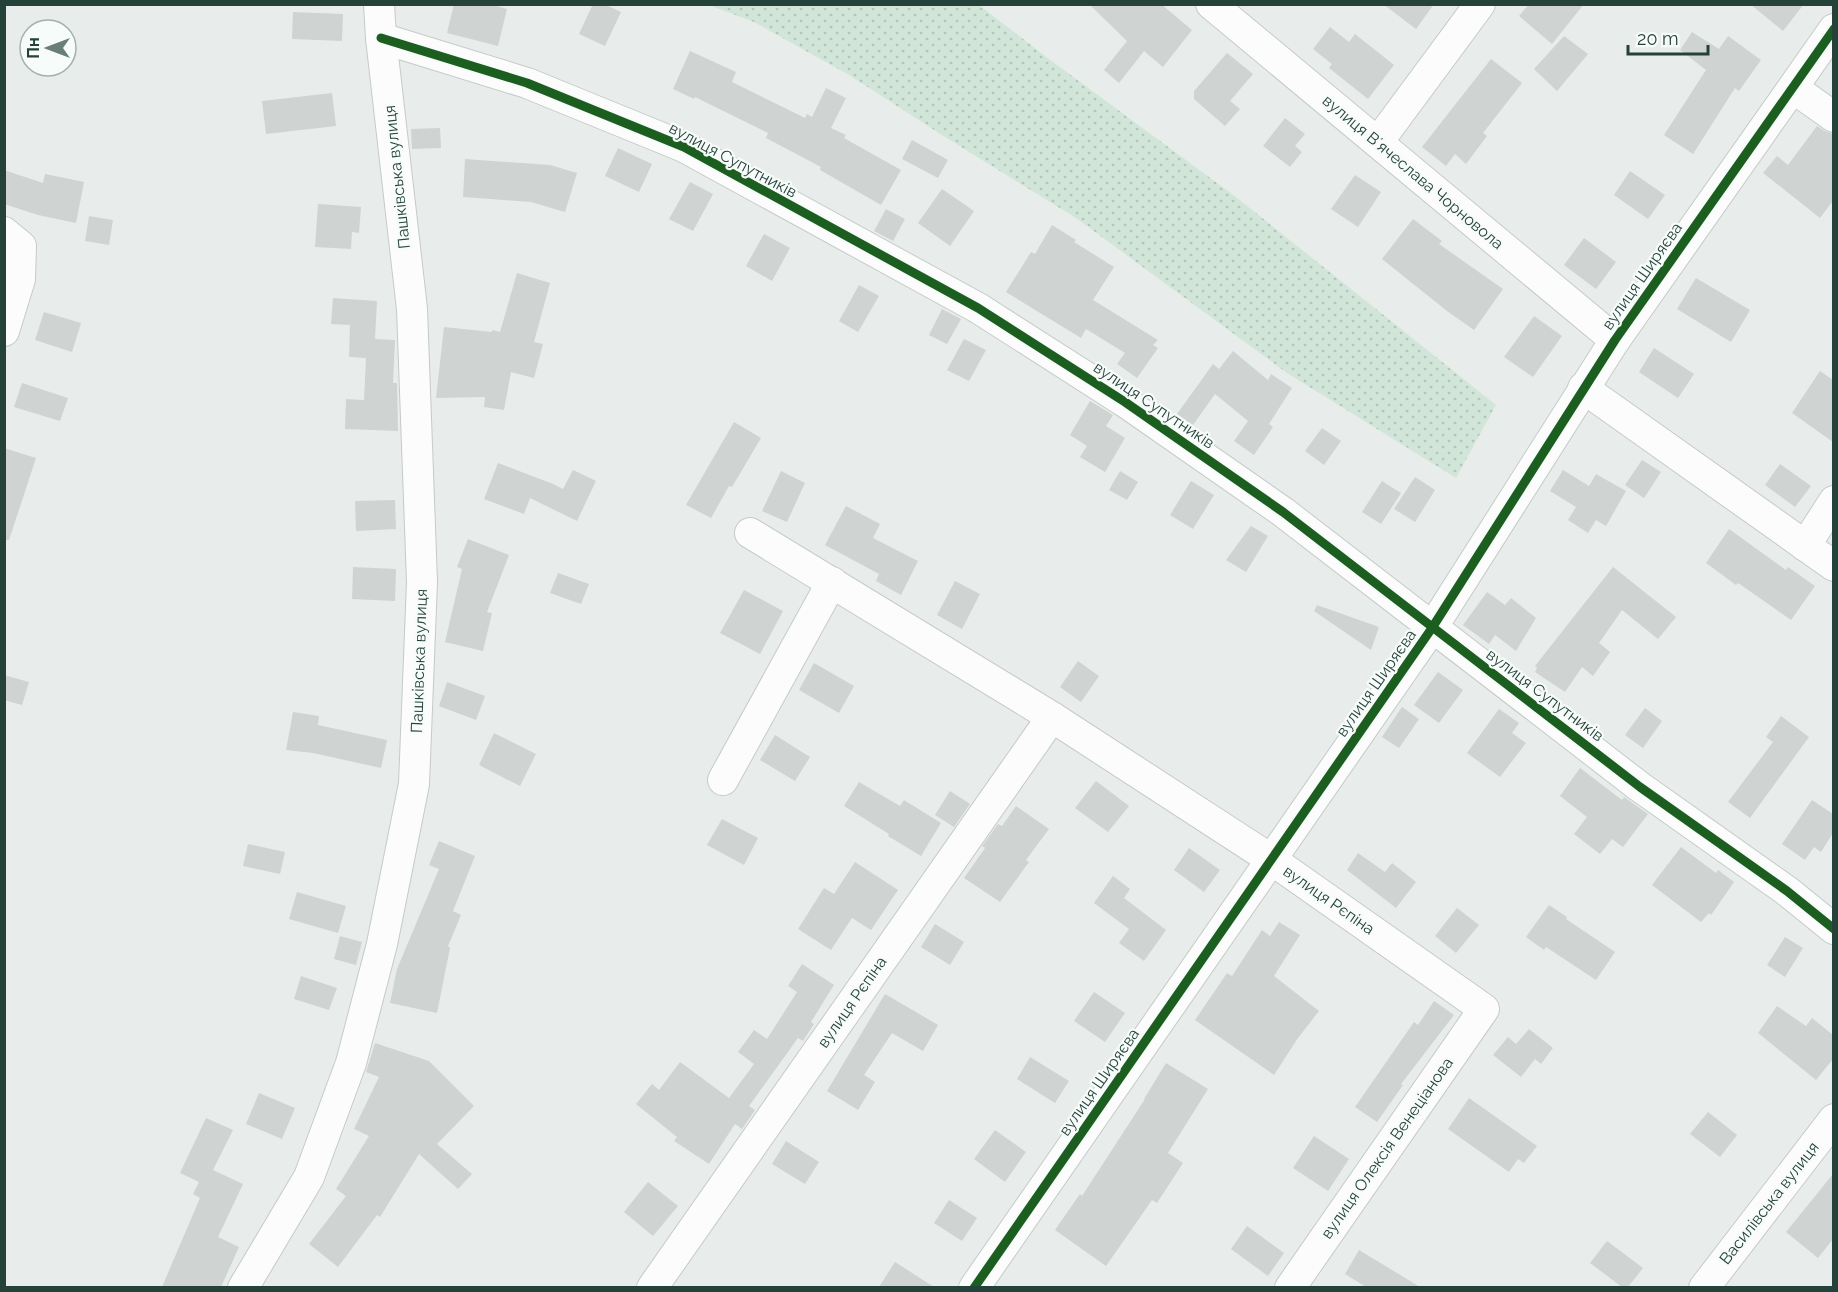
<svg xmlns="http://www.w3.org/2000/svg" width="1838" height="1292" font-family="Raleway,sans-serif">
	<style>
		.garden { fill: url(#garden-dots) }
		.building { fill: #cfd4d2 }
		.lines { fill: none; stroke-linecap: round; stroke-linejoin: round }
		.street-casing { stroke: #c5cac8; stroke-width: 32 }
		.street { stroke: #fcfcfc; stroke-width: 30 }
		.cycleway-casing { stroke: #f7fbf9; stroke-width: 13 }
		.cycleway { stroke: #1b5e20; stroke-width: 9 }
		.labels { text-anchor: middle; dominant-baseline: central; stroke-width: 4.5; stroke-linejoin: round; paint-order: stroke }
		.street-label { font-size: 16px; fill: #24423a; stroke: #f7fbf9 }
	</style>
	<defs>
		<pattern id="garden-dots" width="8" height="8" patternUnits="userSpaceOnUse" patternTransform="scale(1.5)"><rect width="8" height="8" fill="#d1e6d8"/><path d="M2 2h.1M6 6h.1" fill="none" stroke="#b3c6ba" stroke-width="1.8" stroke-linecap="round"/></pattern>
	</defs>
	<rect width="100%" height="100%" fill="#e8edeb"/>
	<path class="garden" d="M709,5h270l70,54 187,138 260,208 -40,73 -169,-105 -211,-155 -131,-81 -96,-62 -95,-53z"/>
	<g class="building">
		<path d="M454,4h36l17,5 -9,37 -51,-13z"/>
		<path d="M593,4h11l17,8 -16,34 -26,-12z"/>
		<path d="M1089,4h72l31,26 -29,37 -19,-16 -25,32 -15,-13 23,-29z"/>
		<path d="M1383,4h51l-18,25z"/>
		<path d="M1529,4h55l-32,40 -33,-28z"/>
		<path d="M1750,4h54l-21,27z"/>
		<path d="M293,12l50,2 -1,27 -50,-2z"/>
		<path d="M1330,27l19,15 6,-8 39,31 -26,34 -39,-31 3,-4 -19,-15z"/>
		<path d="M1692,32l27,17 9,-13 33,24 -22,31 -4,-3 -42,66 -29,-19 42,-65 -26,-20z"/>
		<path d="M1564,36l24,18 -31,37 -23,-22z"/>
		<path d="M690,51l46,21 -4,10 73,36 2,-4 5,3 14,-29 20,10 -15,30 15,7 -2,3 57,32 -20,35 -61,-35 1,-3 -55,-29 2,-5 -73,-36 -1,2 -21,-10z"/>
		<path d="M1227,53l26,21 -23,27 10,8 -15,17 -31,-27v-8z"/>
		<path d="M1491,59l31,24 -39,50 4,3 -21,28 -11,-10 -9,12 -24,-19z"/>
		<path d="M332,93l4,33 -70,8 -4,-33z"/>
		<path d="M1285,118l20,16 -10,12 7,6 -12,15 -27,-21z"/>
		<path d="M1817,126l8,5 8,3v67l-13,17 -57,-45 14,-17 11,9z"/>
		<path d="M440,128l1,20 -29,1 -1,-20z"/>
		<path d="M912,140l36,20 -10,18 -36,-19z"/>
		<path d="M618,148l34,16 -13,28 -34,-16z"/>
		<path d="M465,159l85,6 27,8 -12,39 -34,-10 -68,-5z"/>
		<path d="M4,170l39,13 2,-9 39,8 -8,41 -38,-8 -34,-11z"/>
		<path d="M1630,171l35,24 -17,24 -34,-24z"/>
		<path d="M1355,175l26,17 -23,35 -27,-18z"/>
		<path d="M690,182l23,12 -20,37 -24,-12z"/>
		<path d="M942,189l32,22 -24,35 -32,-23z"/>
		<path d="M318,204l43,3 -2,26 -7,-1 -1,17 -36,-2z"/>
		<path d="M886,209l19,10 -12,22 -19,-10z"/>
		<path d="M89,216l24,4 -4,25 -24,-4z"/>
		<path d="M1413,219l29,22 -3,3 64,45 -29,41 -27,-19 -65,-52z"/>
		<path d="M1052,225l24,15 -2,2 40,25 -21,33 65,40 -5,5 5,3 -21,30 -20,-14 8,-11 -39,-24 -5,9 -75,-46 25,-40 4,2z"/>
		<path d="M764,234l26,14 -18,33 -26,-15z"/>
		<path d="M1584,238l32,24 -20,27 -32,-24z"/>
		<path d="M517,273l33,10 -16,59 9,2 -9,34 -23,-6 -7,38 -20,-3 1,-10 -49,1 8,-71 48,5v-2l8,2z"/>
		<path d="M1696,278l54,32 -19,32 -54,-33z"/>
		<path d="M859,285l20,11 -21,36 -19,-11z"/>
		<path d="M333,298l44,3 -2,38 20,1 -2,43h4l1,48 -53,-2 1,-30 18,1 2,-42 -17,-1 1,-32 -19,-1z"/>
		<path d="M942,309l19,10 -14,25 -18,-9z"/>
		<path d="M44,312l37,11 -9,29 -37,-12z"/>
		<path d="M1534,316l28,20 -29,41 -29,-20z"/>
		<path d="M964,339l22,11 -17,31 -22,-11z"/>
		<path d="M1654,348l40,26 -16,24 -39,-26z"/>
		<path d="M1233,351l35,29 3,-6 21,14 -23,36 4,3 -19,28 -20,-14 14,-20 -33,-27 -22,31 -16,-11 36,-50 6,5z"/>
		<path d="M1820,371l13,9v62l-41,-29z"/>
		<path d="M22,383l46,15 -8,23 -46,-14z"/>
		<path d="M1090,401l23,14 -7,11 19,12 -20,34 -25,-15 7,-11 -17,-11z"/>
		<path d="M734,422l27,16 -29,49 -3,-1 -18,32 -25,-13z"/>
		<path d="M1322,428l19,13 -17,24 -19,-14z"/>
		<path d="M4,448l32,10 -27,82h-5z"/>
		<path d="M1642,460l19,12 -17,26 -19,-13z"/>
		<path d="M498,463l55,21 10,5 10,-19 23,11 -19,40 -47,-23 -6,16 -40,-15z"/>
		<path d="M1780,464l31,22 -16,21 -30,-22z"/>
		<path d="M1563,470l26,16 7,-12 30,17 -20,35 -10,-6 -8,13 -20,-13 8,-13 -26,-16z"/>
		<path d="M781,471l24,12 -18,39 -25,-11z"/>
		<path d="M1120,471l18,11 -11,18 -18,-10z"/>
		<path d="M1415,477l20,13 -20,32 -21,-13z"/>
		<path d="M1191,481l23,14 -21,34 -23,-14z"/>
		<path d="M1382,481l19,12 -20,31 -19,-12z"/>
		<path d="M395,500l1,29 -40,2 -1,-30z"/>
		<path d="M846,506l34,18 -7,14 45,23 -17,34 -25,-14 3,-7 -54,-29z"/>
		<path d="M1251,526l17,10 -22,36 -20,-12z"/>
		<path d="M1729,529l57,41 2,-3 27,19 -24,34 -53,-37 -2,2 -30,-22z"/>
		<path d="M468,539l41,16 -22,57 5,1 -9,38 -38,-9 17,-73 -5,-2z"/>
		<path d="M353,567l43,2 -1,32 -43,-2z"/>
		<path d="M1613,567l63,50 -18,22 -36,-29 -23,33 11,9 -17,24 -11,-9 -17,25 -30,-20 2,-4 -2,-2z"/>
		<path d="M558,573l31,11 -8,20 -31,-11z"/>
		<path d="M955,581l25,13 -18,35 -25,-14z"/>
		<path d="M744,590l39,21 -23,43 -40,-21z"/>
		<path d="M1487,592l18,13 6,-7 25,20 -20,33 -21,-16 -6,9 -26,-19z"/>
		<path d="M1317,605l62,22 -8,23 -57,-39z"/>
		<path d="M1078,661l21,15 -18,26 -21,-15z"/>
		<path d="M814,663l40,23 -15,27 -40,-23z"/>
		<path d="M1438,672l25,18 -24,33 -25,-18z"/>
		<path d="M4,675l25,7 -7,23 -18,-5z"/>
		<path d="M447,682l38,14 -9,24 -37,-14z"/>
		<path d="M1402,707l17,12 -20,29 -17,-11z"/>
		<path d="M1645,708l17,13 -19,27 -18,-13z"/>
		<path d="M1499,709l20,14 -7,10 14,10 -26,34 -33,-24z"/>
		<path d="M293,712l26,4 -1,9 69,15 -6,28 -68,-15 -27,-3z"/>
		<path d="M1781,716l28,21 -59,81 -22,-16 45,-60 -7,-5z"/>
		<path d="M494,733l42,21 -16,32 -41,-21z"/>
		<path d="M775,735l35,22 -15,24 -35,-21z"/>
		<path d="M1580,768l42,32 2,-3 24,17 -25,33 -11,-8 -12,15 -26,-20 13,-17 -27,-21z"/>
		<path d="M1096,781l33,25 -21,26 -33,-24z"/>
		<path d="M859,782l41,24 4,-6 37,23 -20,33 -33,-20 1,-2 -45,-28z"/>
		<path d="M950,791l20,13 -16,23 -19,-12z"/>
		<path d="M1812,800l21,14v19l-12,19 -7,-5 -9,13 -23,-16z"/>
		<path d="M1016,806l33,23 -23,31 3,2 -29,40 -36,-24 21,-30 -3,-2 16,-22 4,2z"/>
		<path d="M722,819l36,19 -14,27 -37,-20z"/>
		<path d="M439,841l36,15 -22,55 8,4 -13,31 2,2 -13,65 -47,-10 7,-34 42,-100 -10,-4z"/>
		<path d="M248,844l37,8 -5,22 -37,-8z"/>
		<path d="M1681,847l35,26 2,-3 16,12 -23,33 -2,-2 -8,9 -49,-37z"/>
		<path d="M1189,848l31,22 -16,22 -30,-22z"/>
		<path d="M1358,853l27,19 7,-9 24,19 -20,26 -49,-38z"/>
		<path d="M855,862l43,28 -27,40 -19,-12 -21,32 -33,-21 26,-41 10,6z"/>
		<path d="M1113,876l17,13 -6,9 42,32 -22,31 -25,-18 10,-14 -35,-26z"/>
		<path d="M297,892l49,14 -8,27 -49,-14z"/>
		<path d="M1549,905l18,12 -1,2 49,33 -19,28 -50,-33 -2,3 -18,-13z"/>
		<path d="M1457,908l22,17 -23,28 -21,-17z"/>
		<path d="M1279,922l21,13 -26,41 45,35 -21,27 -24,37 -79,-55 32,-47 5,3 30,-46 8,6z"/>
		<path d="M935,924l29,18 -14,23 -29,-18z"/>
		<path d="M340,936l22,6 -6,23 -22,-6z"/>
		<path d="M1785,937l18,11 -18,29 -18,-12z"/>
		<path d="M802,964l32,21 -23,37 3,2 -11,17 -5,-3 -49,68 6,4 -13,19 -7,-5 -26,40 -35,-23 3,-4 -41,-33 16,-20 7,6 21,-28 49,36 25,-34 -16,-12 16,-22 13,9 30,-47 -9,-6z"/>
		<path d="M301,976l36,12 -8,22 -35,-11z"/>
		<path d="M1094,992l31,21 -20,29 -31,-21z"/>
		<path d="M885,994l53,31 -15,26 -31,-18 -28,42 11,7 -17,28 -31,-19z"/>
		<path d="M1434,1001l20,14 -53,69 2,1 -26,37 -22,-15 59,-85 4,3z"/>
		<path d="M1777,1006l29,20 6,-8 21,17v24l-17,21 -58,-47z"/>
		<path d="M1529,1029l24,19 -12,16 -6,-5 -14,18 -28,-22 15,-18 8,7z"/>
		<path d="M375,1043l54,18 45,45 -37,38 35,30 -14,15 -39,-35 -39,63 -3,-2 -39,52 -29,-23 37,-48 -10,-7 33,-53 -15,-7 25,-52 -13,-5z"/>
		<path d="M1030,1057l39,24 -14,22 -38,-24z"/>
		<path d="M1166,1063l42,26 -40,64 15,10 -26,40 -5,-3 -46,66 -51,-36 25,-36 2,2 63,-97h-1z"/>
		<path d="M259,1093l36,15 -13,31 -36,-15z"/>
		<path d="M1469,1098l68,48 -13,17 -6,-4 -9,13 -61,-43z"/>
		<path d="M1708,1112l29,23 -17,22 -30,-23z"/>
		<path d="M206,1118l27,12 -20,40 30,14 -25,53 21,10 -18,40h-59l38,-89 -7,-4 6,-12 -19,-9z"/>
		<path d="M995,1130l31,22 -21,30 -31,-23z"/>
		<path d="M1314,1136l35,23 -21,32 -35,-23z"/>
		<path d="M786,1141l33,21 -14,22 -33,-20z"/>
		<path d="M1833,1174v65l-15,19 -32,-26z"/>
		<path d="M648,1182l30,24 -25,30 -29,-24z"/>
		<path d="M949,1200l28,18 -15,23 -28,-18z"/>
		<path d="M1247,1226l37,27 -16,23 -37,-27z"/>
		<path d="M1607,1241l36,27 -15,19h-6l-32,-24z"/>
		<path d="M1359,1250l61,37h-54l-21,-13z"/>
		<path d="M895,1262l39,25h-55z"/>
	</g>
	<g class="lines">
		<g class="street-casing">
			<g id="street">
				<path d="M1211,4l404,336"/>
				<path d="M381,38l146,45 157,64 294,161 147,94 158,110 357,275 147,104 47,38"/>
				<path d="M1793,88l41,29"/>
				<path d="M1378,142l102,-138"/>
				<path d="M4,232l17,14 -1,33 -16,52"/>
				<path d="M1583,388l251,178"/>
				<path d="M750,533l302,184 220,143 212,149 -194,279"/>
				<path d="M1805,546l29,-45"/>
				<path d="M723,780l109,-198"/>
				<path d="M243,1288l66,-111 42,-114 31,-119 32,-160 8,-202 -10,-273 -31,-271 -2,-34"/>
				<path d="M652,1288l400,-571"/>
				<path d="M974,1288l458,-660 183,-288 219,-311"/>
				<path d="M1704,1288l130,-169"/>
			</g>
		</g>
		<use href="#street" class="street"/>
		<g class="cycleway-casing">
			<g id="cycleway">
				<path d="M381,38l146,45 157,64 294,161 147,94 158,110 357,275 147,104 47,38"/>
				<path d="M974,1288l458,-660 183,-288 219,-311"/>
			</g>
		</g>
		<use href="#cycleway" class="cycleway"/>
	</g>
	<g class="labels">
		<g class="street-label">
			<text transform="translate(733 160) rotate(28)">вулиця Супутників</text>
			<text transform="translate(1413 172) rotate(40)">вулиця Вʼячеслава Чорновола</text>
			<text transform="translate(397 177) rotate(-96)">Пашківська вулиця</text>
			<text transform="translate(1642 276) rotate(-55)">вулиця Ширяєва</text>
			<text transform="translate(1154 405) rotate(34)">вулиця Супутників</text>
			<text transform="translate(419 661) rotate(-88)">Пашківська вулиця</text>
			<text transform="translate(1376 683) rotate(-55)">вулиця Ширяєва</text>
			<text transform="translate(1545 695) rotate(37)">вулиця Супутників</text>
			<text transform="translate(1329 900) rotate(35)">вулиця Рєпіна</text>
			<text transform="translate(852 1002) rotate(-55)">вулиця Рєпіна</text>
			<text transform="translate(1099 1082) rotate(-55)">вулиця Ширяєва</text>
			<text transform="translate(1387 1148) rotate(-55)">вулиця Олексія Венеціанова</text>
			<text transform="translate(1769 1203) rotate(-52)">Василівська вулиця</text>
		</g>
	</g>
	<rect width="1838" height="1292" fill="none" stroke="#24423a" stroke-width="12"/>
	<g transform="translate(48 48) rotate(270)"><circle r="28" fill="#f7fbf9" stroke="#a3b1ad" stroke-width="1.5"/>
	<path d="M0-4.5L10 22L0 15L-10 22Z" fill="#697e78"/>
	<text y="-9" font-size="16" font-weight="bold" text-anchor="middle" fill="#24423a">Пн</text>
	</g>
	<path d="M1628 45v9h80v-9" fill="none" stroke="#24423a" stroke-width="3"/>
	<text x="1637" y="45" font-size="18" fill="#24423a" stroke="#f7fbf9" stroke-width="4.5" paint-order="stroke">20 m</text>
</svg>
